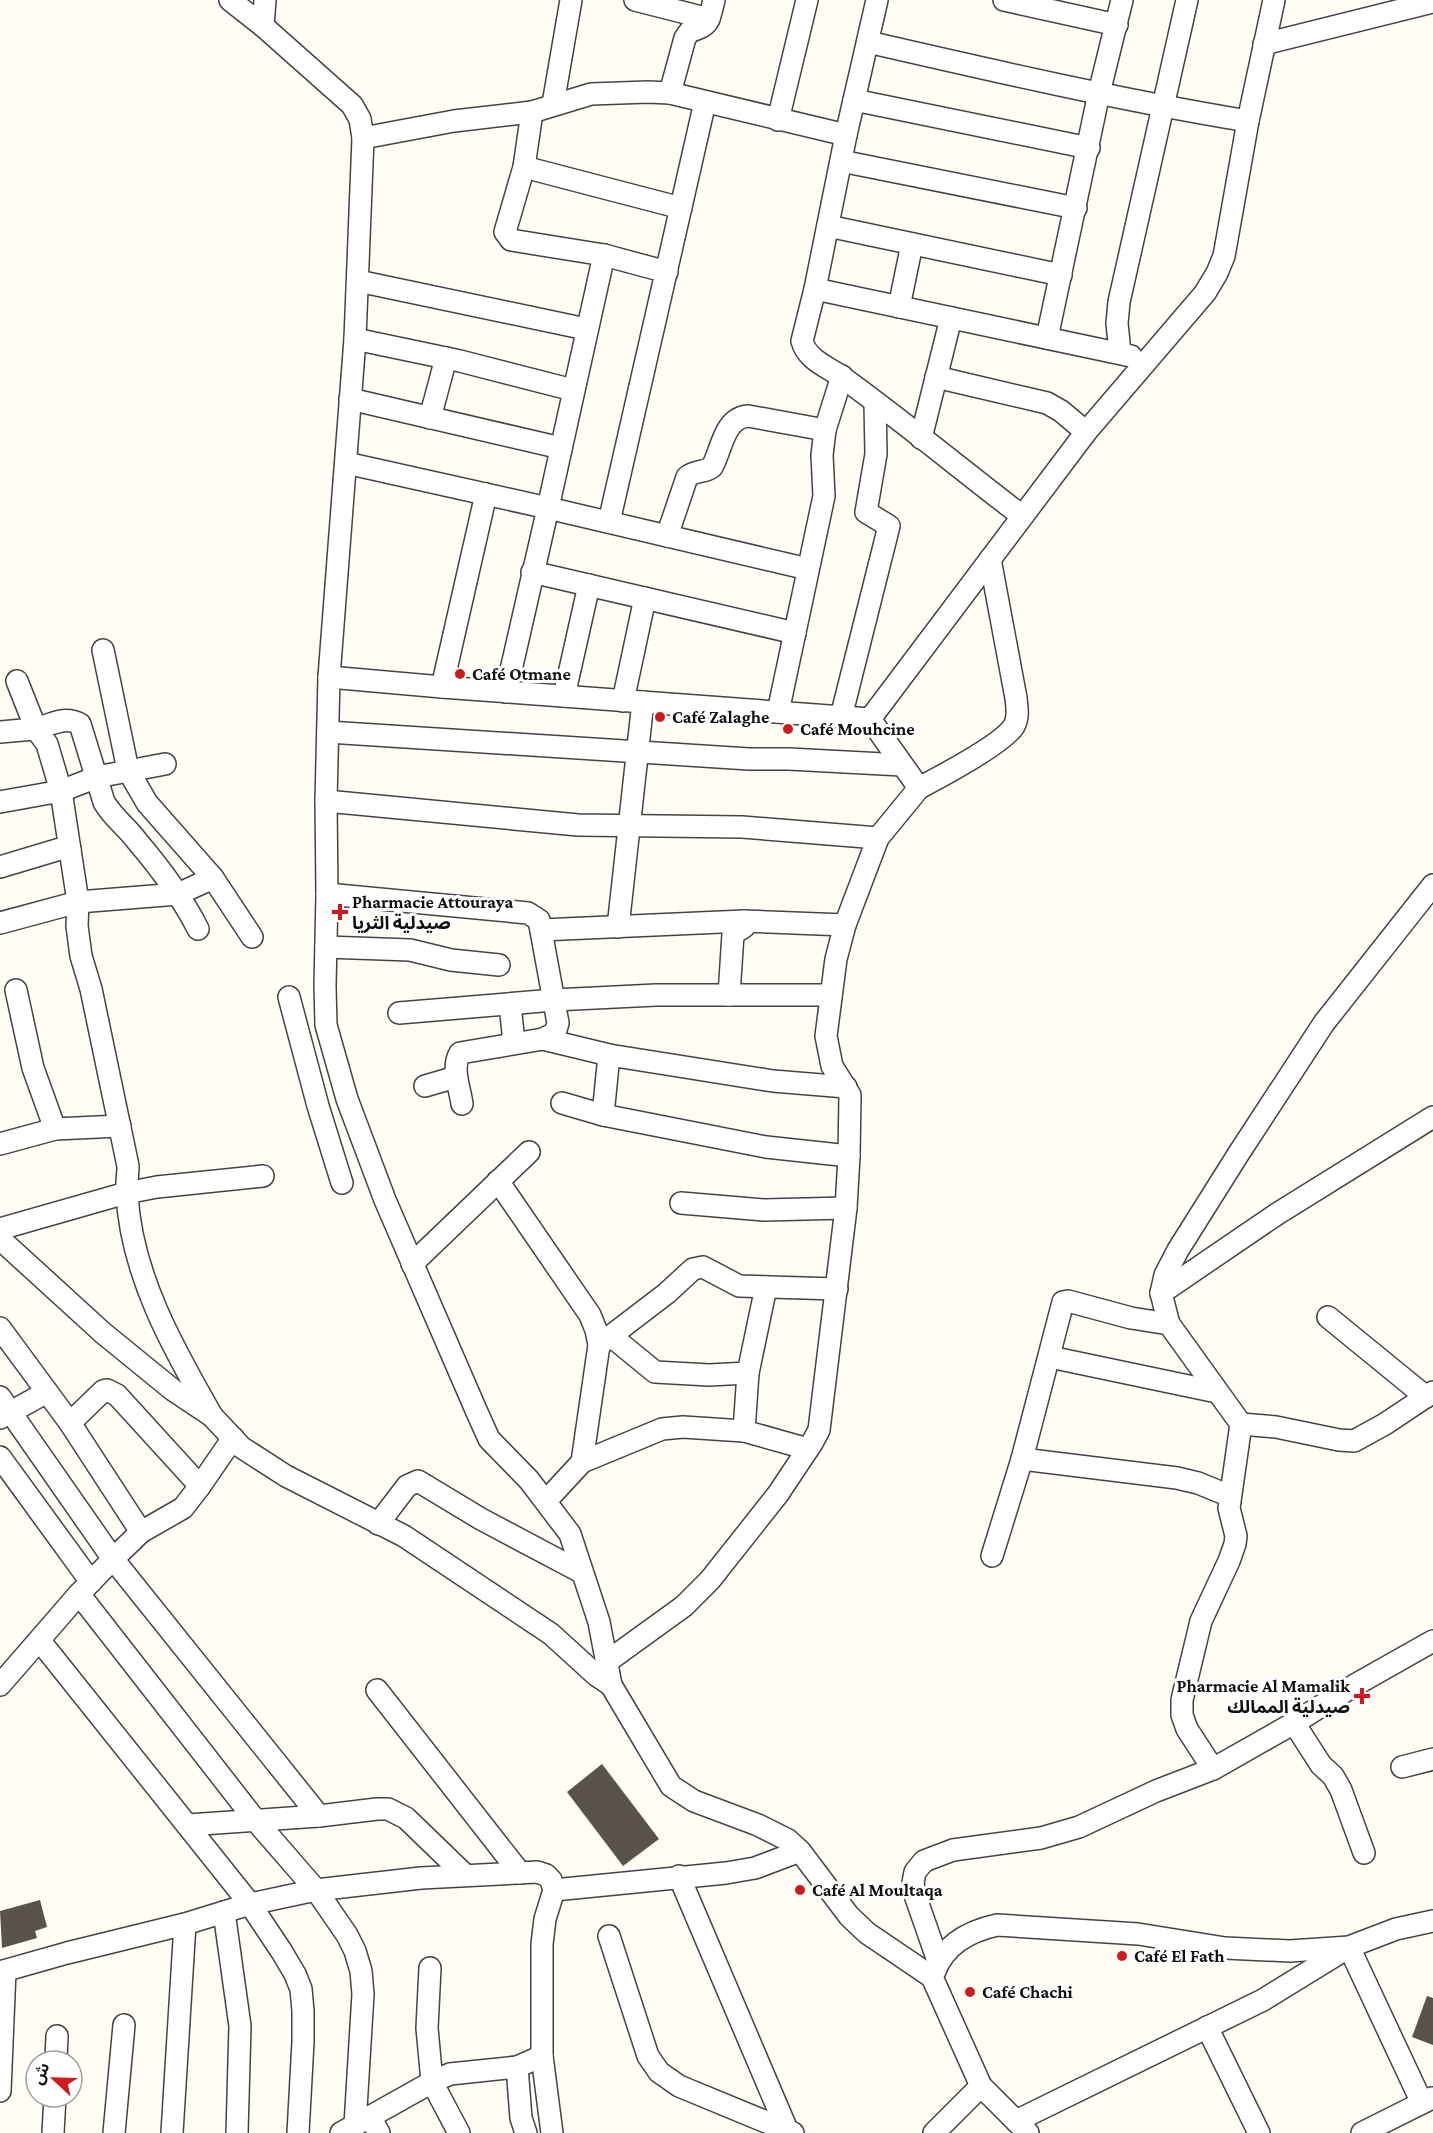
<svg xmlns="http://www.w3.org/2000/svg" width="1433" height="2133" font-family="'Crimson Pro','Noto Sans Arabic',serif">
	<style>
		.building { fill: #5a524c }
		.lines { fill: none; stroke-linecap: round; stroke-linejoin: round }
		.minor-casing { stroke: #444; stroke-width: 24 }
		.minor { stroke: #fff; stroke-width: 21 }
		.poi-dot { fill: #cf1a1c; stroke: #fff; stroke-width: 2 }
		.labels { text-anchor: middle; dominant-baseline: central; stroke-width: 6; stroke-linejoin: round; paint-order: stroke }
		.poi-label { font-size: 18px; font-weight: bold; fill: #111; stroke: #fff; text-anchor: start }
	</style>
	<rect width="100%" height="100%" fill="#fffdf4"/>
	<g class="building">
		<path d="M602,1764l57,75 -36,27 -56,-74z"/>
		<path d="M40,1900l7,27 -12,4 2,7 -35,10 -2,-37z"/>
		<path d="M1427,1996l6,2v47l-21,-8z"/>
	</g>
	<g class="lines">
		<g class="minor-casing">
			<g id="minor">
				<path d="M230,0l33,26 89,79 8,14 3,19"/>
				<path d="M635,0l74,19"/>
				<path d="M877,0l-31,135 -31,154 -13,52c5,19 26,26 40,36 62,45 120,93 180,139"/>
				<path d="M1004,0l113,25"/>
				<path d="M263,26l2,-26"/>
				<path d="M868,42c126,29 252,58 380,79"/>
				<path d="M1264,44l169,-42"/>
				<path d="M670,93l15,-55 5,-7c21,-5 19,-12 24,-31"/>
				<path d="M854,100l235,48"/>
				<path d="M553,104l18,-104"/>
				<path d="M532,112l-8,55 -19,65 6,8 93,15 63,17"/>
				<path d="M778,120l29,-120"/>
				<path d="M841,161l235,47"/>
				<path d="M524,167l157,41"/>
				<path d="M828,226l233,49"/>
				<path d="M358,281l228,48"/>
				<path d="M815,289l316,67"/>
				<path d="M899,307l13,-63"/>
				<path d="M1047,338l52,-245 23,-93"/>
				<path d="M355,339l105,22 113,29"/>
				<path d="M1120,353l-3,-30 2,-21 68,-302"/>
				<path d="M936,377l111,26 14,8 25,21"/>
				<path d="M350,399l211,49"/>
				<path d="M430,418l16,-60"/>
				<path d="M921,438l30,-120"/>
				<path d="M346,463l202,45 56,-253"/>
				<path d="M609,522l96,-420"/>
				<path d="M667,536l20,-59c8,-7 17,-4 25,-10 10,-18 12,-49 36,-51l77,14"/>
				<path d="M532,572l263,61"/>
				<path d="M103,650l25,120 19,33 66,75 39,59"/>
				<path d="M329,677l113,10 428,32 216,-287 119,-139 12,-20 7,-17 24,-135 26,-121"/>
				<path d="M17,681l19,48 11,15 14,47 17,111 -1,24 4,30 10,33 37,177c0,9 -2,19 -1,28 4,80 46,154 85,222"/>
				<path d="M442,687l44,-193"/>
				<path d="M506,692l42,-184 260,61"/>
				<path d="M564,696l25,-111"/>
				<path d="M623,701l22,-103"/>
				<path d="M778,712l46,-216 -2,-41 3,-25 17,-54"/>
				<path d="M841,717l48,-191 -23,-14 10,-58 -1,-51"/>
				<path d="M0,732c11,-1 23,-2 34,-3 16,-3 29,-14 46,-5l24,78c9,16 23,25 33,39 23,27 45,56 61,88"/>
				<path d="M328,732l421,27h40l113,6"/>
				<path d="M919,788c21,-11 84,-44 95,-62 5,-9 3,-19 2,-28l-26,-139"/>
				<path d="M326,801l252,24 164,2 136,11"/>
				<path d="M0,802l61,-11 36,-14 68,-13"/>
				<path d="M0,867l60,-18h10"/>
				<path d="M327,894l201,19 11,7 19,103 -3,10 -12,6 -83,14c-9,15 0,35 2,51"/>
				<path d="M0,923l78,-21 100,-8 35,-16"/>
				<path d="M618,927l25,-225"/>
				<path d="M541,930l203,-9 101,4"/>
				<path d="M326,947l84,3 41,10 48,5"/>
				<path d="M16,990l17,78 22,61"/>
				<path d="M729,995l4,-61 11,-7v-6"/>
				<path d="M289,997l29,109 24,77"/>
				<path d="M510,1004l4,39"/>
				<path d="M399,1013l155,-13 102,-5h175"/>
				<path d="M543,1039l66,16"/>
				<path d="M425,1086l31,-9"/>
				<path d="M846,1087l-73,-6 -164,-26 -6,60 163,32 83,9"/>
				<path d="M562,1103l41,12"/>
				<path d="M0,1144l55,-15 65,-3"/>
				<path d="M498,1181l92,134 6,15 3,15 -17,117 -36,39"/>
				<path d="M681,1203l83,7 82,-2"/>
				<path d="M0,1229l126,-36 31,-6 106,-11"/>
				<path d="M0,1239l103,94 70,57 39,26 29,31 45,29 118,60 147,98 45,41 15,10"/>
				<path d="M412,1264l117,-112"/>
				<path d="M1161,1293l116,-79 156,-97"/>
				<path d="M1328,1317l98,80"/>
				<path d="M0,1328l70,95 71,109"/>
				<path d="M611,1336l44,36 54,3 39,-2"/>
				<path d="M599,1345l68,-52 26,-24 10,-2 36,19 98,3"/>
				<path d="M1050,1357l167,35"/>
				<path d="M0,1397l113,162 206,257"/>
				<path d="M0,1418l47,-26"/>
				<path d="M70,1423l33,-32 4,-1 10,5 83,91"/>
				<path d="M1241,1424l35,3 63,13 15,1 31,-17 48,-32"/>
				<path d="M744,1431l4,-58 18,-86"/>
				<path d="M0,1457l91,125"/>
				<path d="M1022,1459l155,19 21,5 32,13"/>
				<path d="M582,1462l80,-33 21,-2 61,4 64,18"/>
				<path d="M378,1524l29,-38 11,-5 63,38 100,53"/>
				<path d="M992,1556l30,-97 41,-157 5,-1 63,17 38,6"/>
				<path d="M79,1594l177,227 60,69 31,45 8,16 6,20 2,23 -8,131"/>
				<path d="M40,1641l210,263 32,48 13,22 6,15 2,22v31l-5,91"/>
				<path d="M608,1661l76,-55 26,-26 68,-86 34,-51 7,-13 27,-222 3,-52 1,-61 -18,-29 -6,-30 10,-77 9,-34 33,-87 41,-50 -49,-69"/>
				<path d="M0,1685l79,-91 34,-35 28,-27 42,-24 17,-22 33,-48"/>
				<path d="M377,1690l143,183"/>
				<path d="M1294,1723l27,42 12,11 8,14 23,63"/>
				<path d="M1402,1767l31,-8"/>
				<path d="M1213,1769l-26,-40 -5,-14v-15l19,-79 28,-60 6,-17 1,-8 -7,-28 12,-84 -72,-100 -8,-31 4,-18 13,-25 61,-97 85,-130 109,-138"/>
				<path d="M188,1825l131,-9 58,-7h11l18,9 59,57"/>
				<path d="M800,1851l-12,-11 -30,-15 -64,-24 -23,-15 -60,-101 -12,-63 -29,-88 -41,-54 -40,-41 -13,-29 -91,-210 -38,-101 -21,-74 -1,-39 2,-92 -1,-93 3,-124 26,-338 8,-201 91,-17 78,-9 59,-18 57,-2 22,1 176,42"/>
				<path d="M679,1876l109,256"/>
				<path d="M554,1890l172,-17 29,-5 45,-17 49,65 18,17 65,44 49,109 47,47"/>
				<path d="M224,1912l16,114 -3,107"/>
				<path d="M609,1936l39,120 11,16 20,14 114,47"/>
				<path d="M938,1961l-23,-66 -2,-12 2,-11 9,-11 29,-11 88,-12 38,-11 77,-36 57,-22 81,-46 61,-38 78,-44"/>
				<path d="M430,1968l-3,60 5,54 27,51"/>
				<path d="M935,1971c10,-27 35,-40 62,-46l141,9 87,14 65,3 59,-4 47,-18 37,-8"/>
				<path d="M0,1972l67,-19 118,-29 65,-20 66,-14 105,-12 116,-6 9,3 5,5 3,10 -9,29 -3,25v112l10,77"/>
				<path d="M1207,2027l52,106"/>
				<path d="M56,2061l1,-25"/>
				<path d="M517,2067l4,51 5,15"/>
				<path d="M0,2091l5,-120"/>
				<path d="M370,2117l9,16"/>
				<path d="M1016,2121l247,-121 86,-53 73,156"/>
				<path d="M53,2133l2,-36"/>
				<path d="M114,2133l10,-108"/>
				<path d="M172,2133l13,-209"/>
				<path d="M341,2133l91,-51 18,-8 67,-7 25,-11"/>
				<path d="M934,2133l47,-47"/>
				<path d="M1362,2133l70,-35"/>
			</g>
		</g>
		<use href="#minor" class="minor"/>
	</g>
	<g class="poi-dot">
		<circle cx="460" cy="674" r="6"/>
		<circle cx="660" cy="717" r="6"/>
		<circle cx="788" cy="729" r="6"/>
		<path d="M337 903h6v6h6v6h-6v6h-6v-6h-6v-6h6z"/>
		<path d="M1359 1687h6v6h6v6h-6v6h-6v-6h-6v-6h6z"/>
		<circle cx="800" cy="1890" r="6"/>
		<circle cx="1122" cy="1956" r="6"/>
		<circle cx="970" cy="1992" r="6"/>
	</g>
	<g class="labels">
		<g class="poi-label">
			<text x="472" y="674">Café Otmane</text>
			<text x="672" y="717">Café Zalaghe</text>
			<text x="800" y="729">Café Mouhcine</text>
			<text x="352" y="902">Pharmacie Attouraya<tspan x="352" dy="21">صيدلية الثريا</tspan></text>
			<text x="1350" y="1686" text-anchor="end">Pharmacie Al Mamalik<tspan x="1350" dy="21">صيدلية الممالك</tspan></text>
			<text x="812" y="1890">Café Al Moultaqa</text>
			<text x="1134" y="1956">Café El Fath</text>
			<text x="982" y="1992">Café Chachi</text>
		</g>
	</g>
	<g transform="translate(54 2079) rotate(292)"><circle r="28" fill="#ffffff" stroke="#a0a0a0" stroke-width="1.5"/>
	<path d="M0-4.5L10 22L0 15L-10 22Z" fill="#cf1a1c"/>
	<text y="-9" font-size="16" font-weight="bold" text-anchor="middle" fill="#111111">ش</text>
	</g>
</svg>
